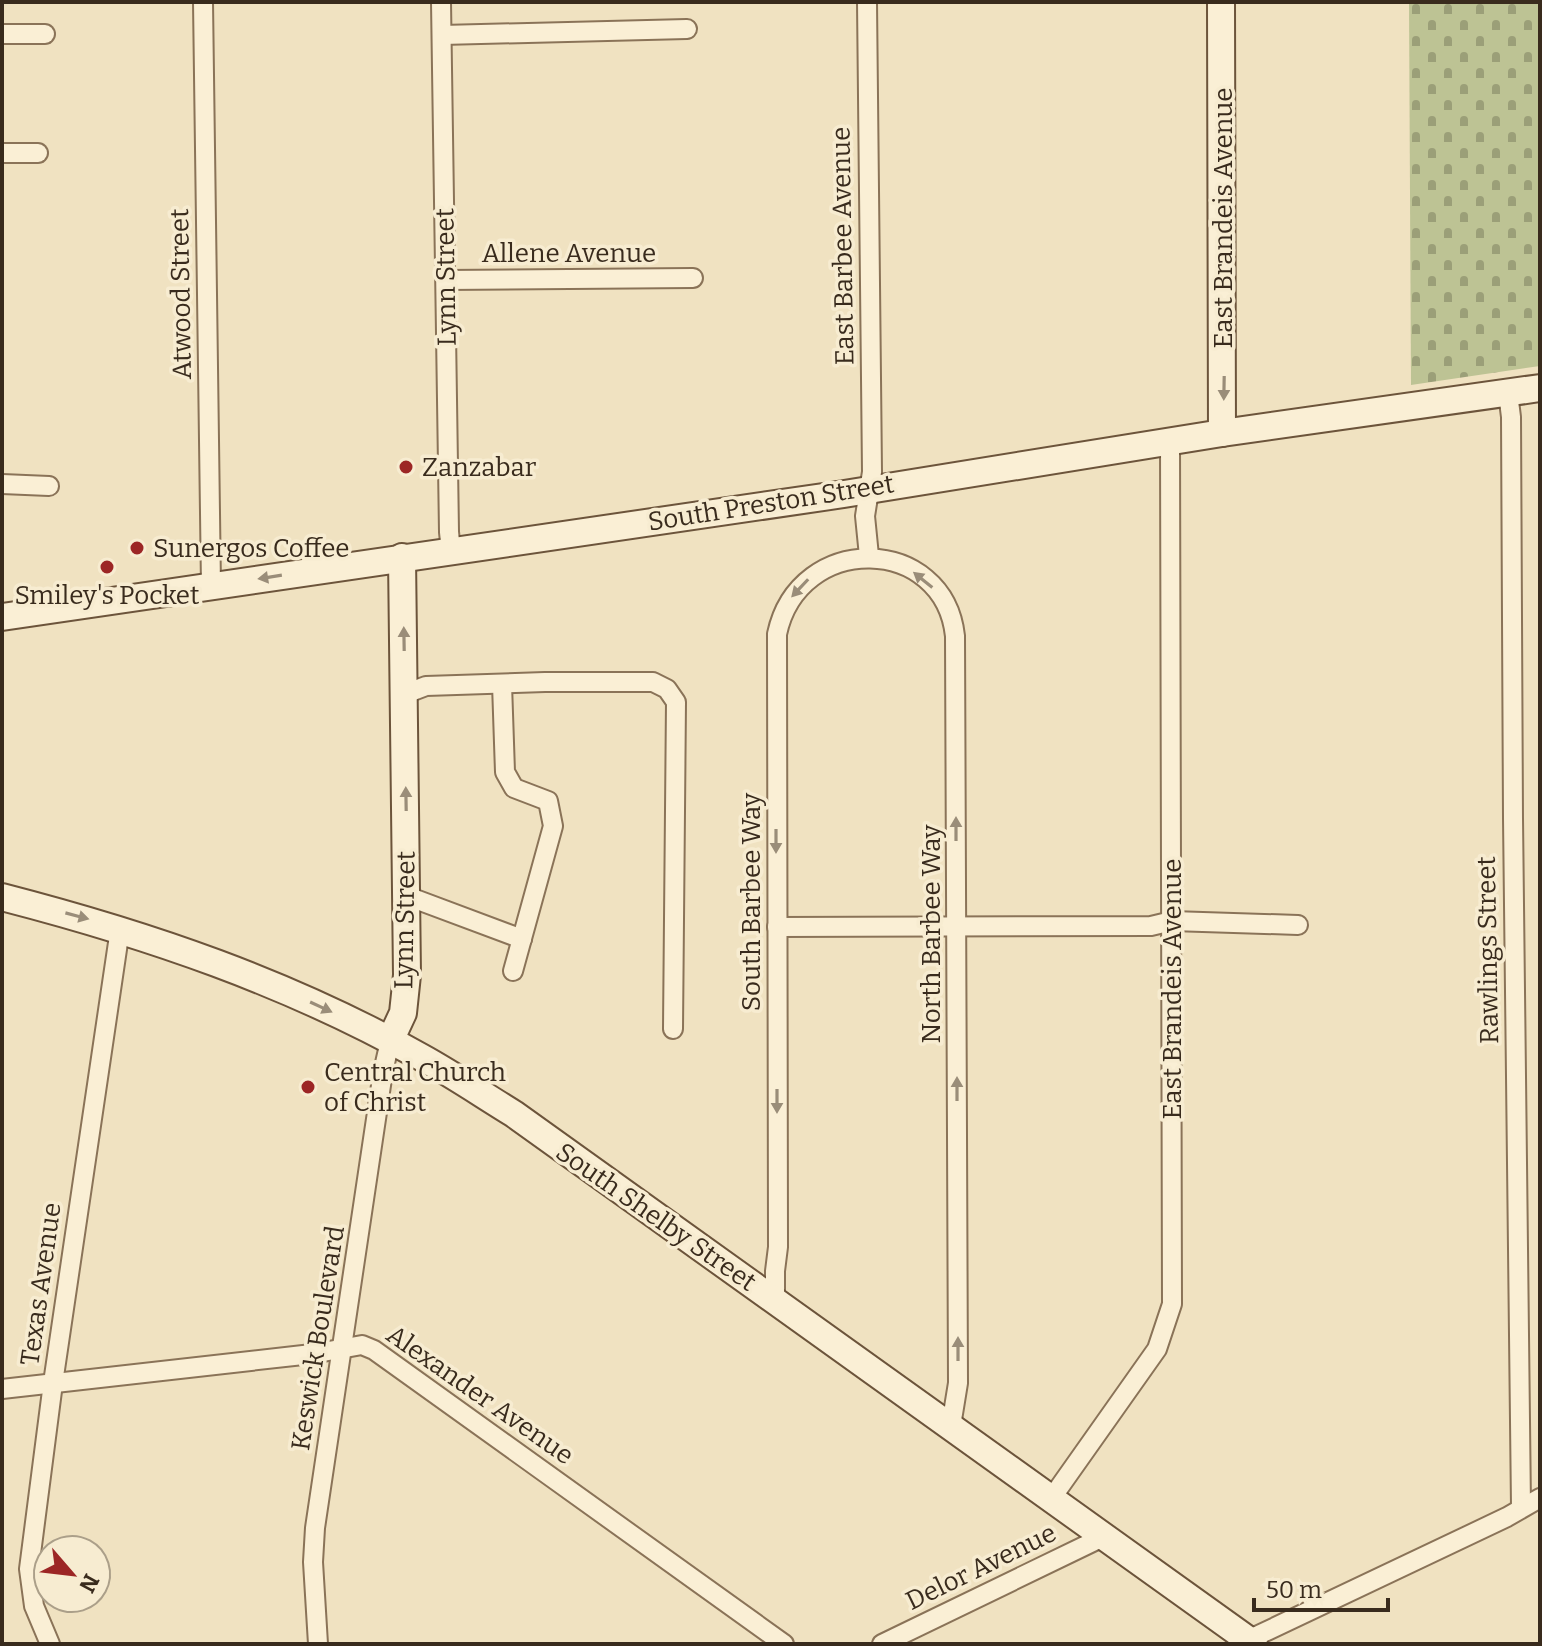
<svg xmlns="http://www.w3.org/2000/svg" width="1542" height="1646" font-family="Bitter,serif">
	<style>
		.cemetery { fill: url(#cemetery-stones) }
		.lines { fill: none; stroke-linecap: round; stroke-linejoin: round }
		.street-casing { stroke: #8a7358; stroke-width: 22 }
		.secondary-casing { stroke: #6c543b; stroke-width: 30 }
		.street { stroke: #faefd5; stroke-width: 18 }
		.secondary { stroke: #faefd5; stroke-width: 26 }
		.oneway { fill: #9a8d79 }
		.poi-dot { fill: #9c2625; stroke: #f7ecd1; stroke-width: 3 }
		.labels { text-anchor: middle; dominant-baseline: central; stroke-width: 7; stroke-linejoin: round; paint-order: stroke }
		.street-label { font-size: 26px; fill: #392b1d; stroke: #f7ecd1 }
		.poi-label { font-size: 26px; fill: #392b1d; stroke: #f7ecd1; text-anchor: start }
	</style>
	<defs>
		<pattern id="cemetery-stones" width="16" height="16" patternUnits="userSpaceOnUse" patternTransform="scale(2)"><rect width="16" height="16" fill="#bdc394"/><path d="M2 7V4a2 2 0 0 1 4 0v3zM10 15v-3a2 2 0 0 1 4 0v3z" fill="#9b9f78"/></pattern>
	</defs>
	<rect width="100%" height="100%" fill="#f0e2c1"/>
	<path class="cemetery" d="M1409,2h131v364l-129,19z"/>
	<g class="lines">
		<g class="street-casing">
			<g id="street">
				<path d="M203,2l8,584"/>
				<path d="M441,2l8,530 2,19"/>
				<path d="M867,2l5,470 -7,44 4,40"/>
				<path d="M2,34h43"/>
				<path d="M442,35l245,-6"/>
				<path d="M2,153h36"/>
				<path d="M446,280l247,-2"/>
				<path d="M1508,393l3,24 2,401 8,689"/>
				<path d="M2,484l47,2"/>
				<path d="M502,684l3,88 9,16 34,13 5,25 -40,145"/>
				<path d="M405,694l21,-8 119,-4h108l14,7 9,13 -3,327"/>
				<path d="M407,896l115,43"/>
				<path d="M777,927l374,-1 21,-5 126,4"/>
				<path d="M775,1301v-30l3,-24 -1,-613c22,-103 167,-99 178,2l3,747 -7,43"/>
				<path d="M2,1389l310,-35 50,-9 12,5 410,294"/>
				<path d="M1051,1499l106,-150 15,-45 -2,-862"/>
				<path d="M1248,1640l259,-123 33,-19"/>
				<path d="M50,1644l-16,-38 -5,-37 24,-186 67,-454"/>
				<path d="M318,1644l-5,-82 2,-34 68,-456 7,-31"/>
				<path d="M882,1644l221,-107"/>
			</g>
		</g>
		<g class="secondary-casing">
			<g id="secondary">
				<path d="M1221,2l1,431"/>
				<path d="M2,617l842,-123 378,-61 318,-45"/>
				<path d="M2,897c147,38 285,85 419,160 31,17 62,38 93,57l740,530"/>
				<path d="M390,1041l13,-28 4,-38 -5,-418"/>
			</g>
		</g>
		<use href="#street" class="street"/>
		<use href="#secondary" class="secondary"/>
	</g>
	<defs><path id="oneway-solid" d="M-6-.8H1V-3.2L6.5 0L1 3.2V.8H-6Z" transform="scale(2)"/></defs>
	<g class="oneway">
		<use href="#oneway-solid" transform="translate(1224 388) rotate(91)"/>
		<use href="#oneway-solid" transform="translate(270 577) rotate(171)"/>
		<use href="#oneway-solid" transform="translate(923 580) rotate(-141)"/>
		<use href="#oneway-solid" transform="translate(800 588) rotate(133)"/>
		<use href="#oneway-solid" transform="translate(404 639) rotate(-91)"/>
		<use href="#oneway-solid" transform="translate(406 799) rotate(-91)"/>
		<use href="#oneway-solid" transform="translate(956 829) rotate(-90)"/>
		<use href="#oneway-solid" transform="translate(776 841) rotate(90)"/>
		<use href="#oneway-solid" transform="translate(77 916) rotate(15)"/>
		<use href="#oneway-solid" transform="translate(321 1007) rotate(25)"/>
		<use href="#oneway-solid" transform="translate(957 1089) rotate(-90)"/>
		<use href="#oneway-solid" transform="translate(777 1101) rotate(90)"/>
		<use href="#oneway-solid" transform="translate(958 1349) rotate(-90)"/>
	</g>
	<g class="poi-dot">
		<circle cx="406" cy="467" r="8"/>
		<circle cx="137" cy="548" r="8"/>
		<circle cx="107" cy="567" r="8"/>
		<circle cx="308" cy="1087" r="8"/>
	</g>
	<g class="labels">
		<g class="street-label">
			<text transform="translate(1223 218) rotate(-90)">East Brandeis Avenue</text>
			<text transform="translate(843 246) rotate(-91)">East Barbee Avenue</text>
			<text x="569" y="253">Allene Avenue</text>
			<text transform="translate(446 277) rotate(-91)">Lynn Street</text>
			<text transform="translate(181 294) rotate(-91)">Atwood Street</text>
			<text transform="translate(771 503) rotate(-9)">South Preston Street</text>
			<text transform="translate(751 902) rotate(-90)">South Barbee Way</text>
			<text transform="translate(405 920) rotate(-89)">Lynn Street</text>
			<text transform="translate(931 934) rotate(-90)">North Barbee Way</text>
			<text transform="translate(1488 950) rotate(-91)">Rawlings Street</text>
			<text transform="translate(1172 989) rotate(-90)">East Brandeis Avenue</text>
			<text transform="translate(656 1217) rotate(35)">South Shelby Street</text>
			<text transform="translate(41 1284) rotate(-82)">Texas Avenue</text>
			<text transform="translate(318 1338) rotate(-81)">Keswick Boulevard</text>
			<text transform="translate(480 1395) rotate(35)">Alexander Avenue</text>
			<text transform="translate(981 1567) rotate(-26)">Delor Avenue</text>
		</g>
		<g class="poi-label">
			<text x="422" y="467">Zanzabar</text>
			<text x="153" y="548">Sunergos Coffee</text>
			<text x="107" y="595" text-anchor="middle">Smiley's Pocket</text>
			<text x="324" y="1072">Central Church<tspan x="324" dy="30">of Christ</tspan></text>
		</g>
	</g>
	<rect width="1542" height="1646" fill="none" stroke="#392b1d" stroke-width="8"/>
	<g transform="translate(72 1574) rotate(118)"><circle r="38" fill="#f7ecd1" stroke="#ab9f89" stroke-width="2"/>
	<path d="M0-6L14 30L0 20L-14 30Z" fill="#9c2625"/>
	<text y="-12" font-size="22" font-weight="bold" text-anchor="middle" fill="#392b1d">N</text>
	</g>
	<path d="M1254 1598v12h134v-12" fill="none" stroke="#392b1d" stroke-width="4"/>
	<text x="1266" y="1598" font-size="24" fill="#392b1d" stroke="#f7ecd1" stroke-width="6" paint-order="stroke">50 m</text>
</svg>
